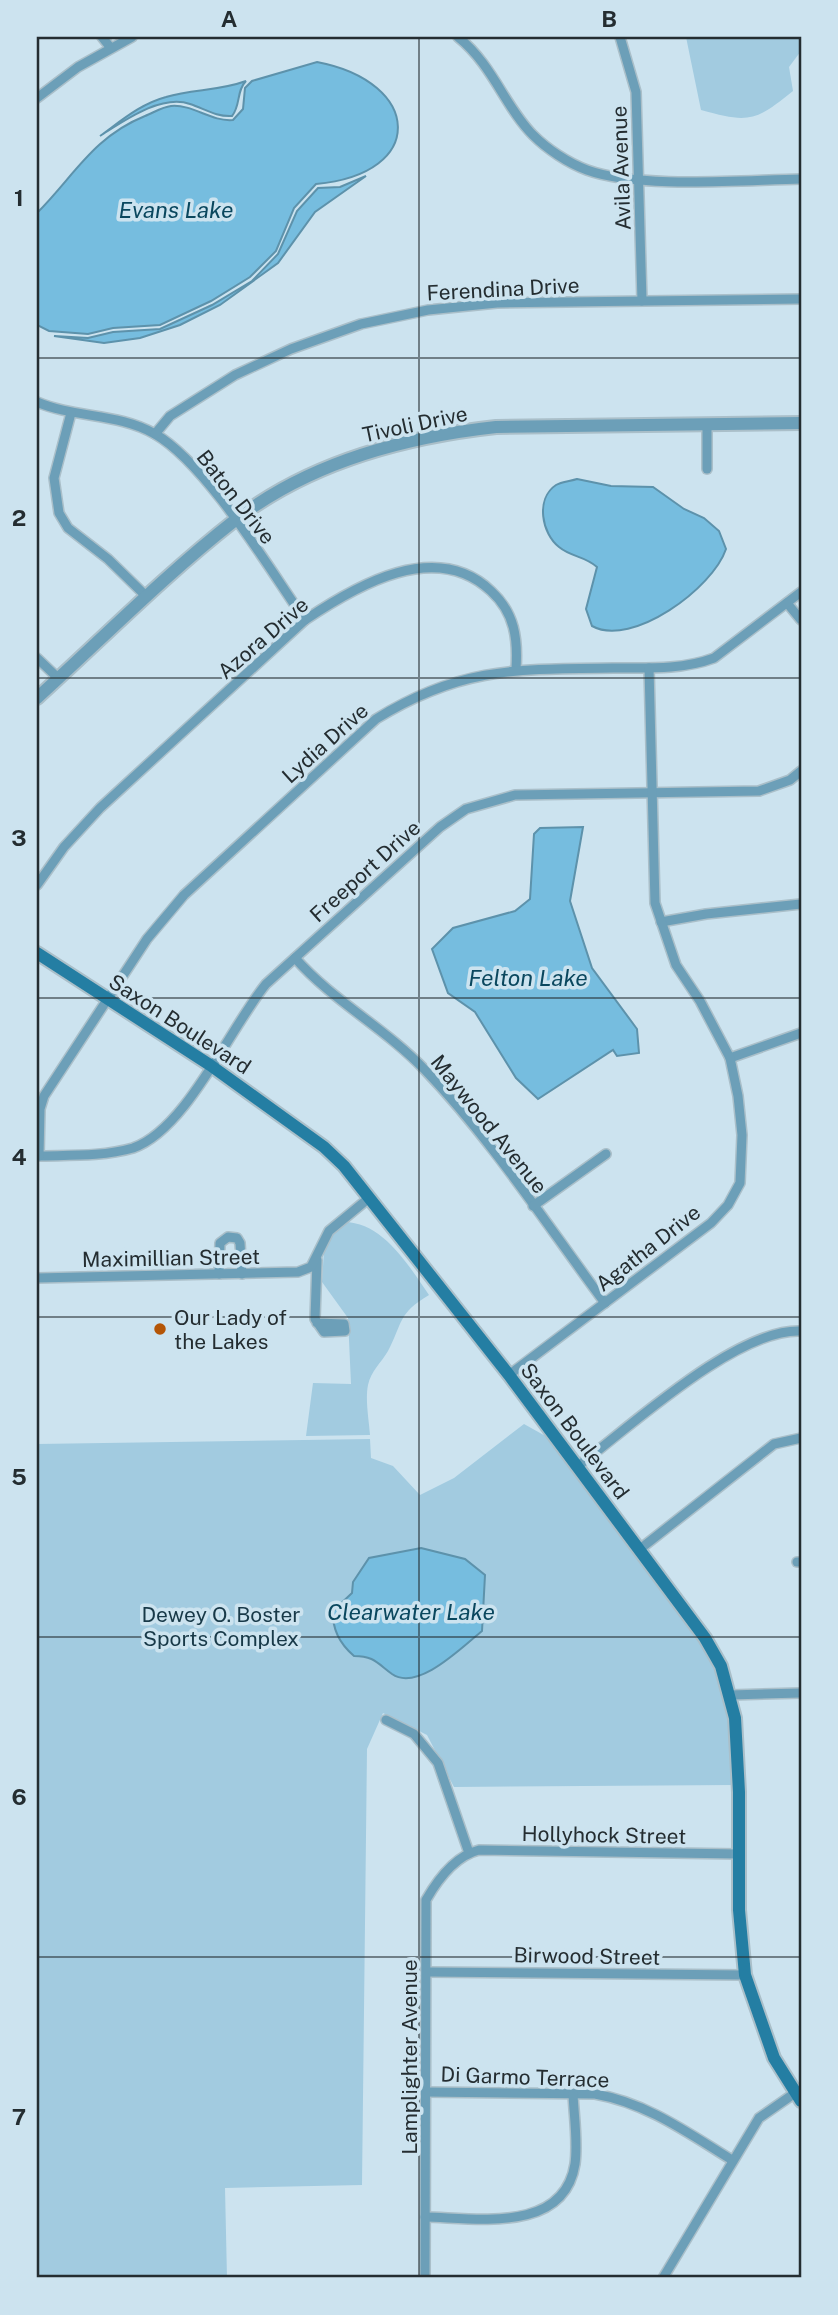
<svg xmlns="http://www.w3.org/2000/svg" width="838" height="2315" font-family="'Public Sans',sans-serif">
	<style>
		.green { fill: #a2cbe0 }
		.water { fill: #76bddf; stroke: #5d92ab; stroke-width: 2 }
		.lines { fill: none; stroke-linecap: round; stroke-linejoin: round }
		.minor-casing { stroke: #aabfc9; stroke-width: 12 }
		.tertiary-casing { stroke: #aabfc9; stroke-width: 16 }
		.secondary-casing { stroke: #aabfc9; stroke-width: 16 }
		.minor { stroke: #6c9fb8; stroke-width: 9 }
		.tertiary { stroke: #6c9fb8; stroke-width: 12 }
		.secondary { stroke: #247ea3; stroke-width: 12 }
		.grid { fill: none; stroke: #242d31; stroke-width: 2; stroke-opacity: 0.55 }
		.poi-dot { fill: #b45506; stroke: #cce3ef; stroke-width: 2.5 }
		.labels { text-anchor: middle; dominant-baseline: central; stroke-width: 7; stroke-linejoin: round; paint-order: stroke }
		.street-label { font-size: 21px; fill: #242d31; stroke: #cce3ef }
		.poi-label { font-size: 21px; fill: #242d31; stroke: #cce3ef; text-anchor: start }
		.park-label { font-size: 21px; fill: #183948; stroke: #cce3ef }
		.water-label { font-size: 23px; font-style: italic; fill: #0a475e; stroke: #cce3ef }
		.neatline { fill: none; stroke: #242d31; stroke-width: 2.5 }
		.grid-label { font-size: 23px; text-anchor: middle; font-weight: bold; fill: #242d31 }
	</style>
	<rect width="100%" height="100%" fill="#cce3ef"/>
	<g class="green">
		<path d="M686,37h115v14l-12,16 4,24c-38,31 -45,32 -92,19z"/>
		<path d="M344,1222c39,0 65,44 85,73 -32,19 -26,28 -41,56 -7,12 -17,20 -20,34 -3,15 1,35 2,50l-64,1 7,-53 38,1 -3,-66 -26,-36 2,-31 8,-17z"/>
		<path d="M524,1424l25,14 160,216 21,63 4,68 -280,2 -27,-52 -44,-22 -16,36 -5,436 -137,3 2,90h-190v-834l333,-5 1,19 22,8 27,29 34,-17z"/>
	</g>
	<g class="water">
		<path d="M317,62c105,20 111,112 -1,122l-22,24 -18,43 -26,26 -39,24 -51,24 -47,3 -25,6 -39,-3 -12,-6v-112c37,-37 56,-76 108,-97 8,-3 17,-9 26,-10 22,-2 40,16 62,14l10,-11 2,-21 7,-7z"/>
		<path d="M246,81c-10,10 -5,24 -14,35 -16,1 -27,-7 -42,-12 -29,-10 -66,17 -90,32 21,-15 40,-32 66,-39 27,-8 53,-6 80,-16z"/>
		<path d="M366,176l-51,36 -37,51 -58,42 -40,20 -40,13 -36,5 -50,-7 34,2 25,-6 47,-3 52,-24 40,-24 26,-27 19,-43 21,-23 22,-1z"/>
		<path d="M577,479l34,7 42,1 31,22 20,9 15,13 7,18c-13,39 -94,99 -134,77l-6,-17 11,-42c-12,-11 -26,-10 -38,-20 -17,-13 -24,-48 -3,-62 5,-3 15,-4 21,-6z"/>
		<path d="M583,827l-13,74 22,67 45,61 2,24 -22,3 -4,-6 -75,49 -22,-21 -41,-66 -27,-19 -16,-44 21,-21 62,-17 15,-12 4,-65 6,-6z"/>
		<path d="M421,1548l44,11 20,16 -3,56c-20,16 -64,61 -90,43 -15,-11 -18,-18 -38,-18 -14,-12 -22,-26 -21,-45l19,-18 1,-11 16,-24z"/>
	</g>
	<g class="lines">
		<g class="minor-casing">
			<g id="minor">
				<path d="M102,37l8,10"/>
				<path d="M458,37c35,28 47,70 75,98 14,14 35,28 54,35 52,19 156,10 214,9"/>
				<path d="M620,37l16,55 6,209"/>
				<path d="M37,98l41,-31 54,-30"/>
				<path d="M37,402c37,16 82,11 118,32 52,30 115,136 150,186"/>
				<path d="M71,413l-17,65 5,35 9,15 40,31 39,38"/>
				<path d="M707,424v45"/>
				<path d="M155,434l15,-18 65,-41 56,-26 70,-25 67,-14 69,-7 304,-4"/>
				<path d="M787,603l14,17"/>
				<path d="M37,658l21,20"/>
				<path d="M37,885l27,-38 36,-39 205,-188c52,-35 131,-81 186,-29 24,22 27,48 25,78"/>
				<path d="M661,922l45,-8 95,-10"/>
				<path d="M295,958c38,43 90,70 130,112 67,70 122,155 180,233"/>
				<path d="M730,1058l71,-25"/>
				<path d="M37,1156c31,-1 65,1 96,-8 53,-18 97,-120 133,-164l174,-157 26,-18 49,-14 244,-4 31,-11 11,-9"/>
				<path d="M39,1156l1,-47 4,-13 103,-157 37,-44 192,-176c84,-52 141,-50 237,-51 34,0 69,2 101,-10l87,-66"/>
				<path d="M533,1206l73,-52"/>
				<path d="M317,1260l-2,59 9,13 21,-1 -1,-7 -27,-1"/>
				<path d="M219,1274l1,-31 8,-6 9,1 3,5 2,31"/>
				<path d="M37,1278l261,-6 13,-5 18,-36 40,-33"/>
				<path d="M509,1375l202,-152 17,-18 12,-22 2,-48 -4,-39 -8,-38 -30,-57 -24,-36 -21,-62 -6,-235"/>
				<path d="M578,1466c53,-40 159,-138 223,-135"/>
				<path d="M640,1549l134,-105 27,-6"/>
				<path d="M797,1562h4"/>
				<path d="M731,1695l70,-2"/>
				<path d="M386,1720l28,14 24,29 31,90"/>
				<path d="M428,1972l317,3"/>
				<path d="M425,2092l170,2c52,9 93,39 137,66"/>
				<path d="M425,2217c51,1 139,17 150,-53 3,-22 -1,-48 -2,-70"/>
				<path d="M425,2278l1,-378c12,-21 29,-44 53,-50l260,4"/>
				<path d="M663,2278l96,-160 36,-25"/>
			</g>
		</g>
		<g class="tertiary-casing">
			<path id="tertiary" d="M37,698c65,-59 128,-123 197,-177 74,-58 171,-84 262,-94l305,-4"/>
		</g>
		<g class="secondary-casing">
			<path id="secondary" d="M37,953l173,112 114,82 20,19 165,209 196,263 16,28 14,52 4,74v118l6,65 29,83 27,43"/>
		</g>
		<use href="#minor" class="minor"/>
		<use href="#tertiary" class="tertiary"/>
		<use href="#secondary" class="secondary"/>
	</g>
	<path class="grid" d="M419,37v2241M37,358h764M37,678h764M37,998h764M37,1317h764M37,1637h764M37,1957h764"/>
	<circle class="poi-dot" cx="160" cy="1329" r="7"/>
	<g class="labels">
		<g class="street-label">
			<text transform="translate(621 168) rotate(-92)">Avila Avenue</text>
			<text transform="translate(503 289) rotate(-3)">Ferendina Drive</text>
			<text transform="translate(415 424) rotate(-12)">Tivoli Drive</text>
			<text transform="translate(236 497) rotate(52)">Baton Drive</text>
			<text transform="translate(263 638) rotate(-41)">Azora Drive</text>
			<text transform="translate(325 743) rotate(-42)">Lydia Drive</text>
			<text transform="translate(365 871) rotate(-42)">Freeport Drive</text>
			<text transform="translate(180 1024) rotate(33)">Saxon Boulevard</text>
			<text transform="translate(489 1124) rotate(51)">Maywood Avenue</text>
			<text transform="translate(648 1248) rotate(-38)">Agatha Drive</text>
			<text transform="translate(171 1258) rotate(-1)">Maximillian Street</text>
			<text transform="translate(575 1431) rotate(53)">Saxon Boulevard</text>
			<text transform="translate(604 1835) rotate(1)">Hollyhock Street</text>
			<text transform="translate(587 1956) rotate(1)">Birwood Street</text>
			<text transform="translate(409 2057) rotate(-90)">Lamplighter Avenue</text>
			<text transform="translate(525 2077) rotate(2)">Di Garmo Terrace</text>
		</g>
		<g class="poi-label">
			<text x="174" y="1317">Our Lady of<tspan x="174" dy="24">the Lakes</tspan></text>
		</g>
		<g class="park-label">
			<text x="221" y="1614">Dewey O. Boster<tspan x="221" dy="24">Sports Complex</tspan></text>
		</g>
		<g class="water-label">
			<text x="176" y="209">Evans Lake</text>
			<text x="528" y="977">Felton Lake</text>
			<text x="411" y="1611">Clearwater Lake</text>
		</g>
	</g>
	<rect width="838" height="2315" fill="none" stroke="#cce3ef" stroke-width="77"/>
	<rect x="38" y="38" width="762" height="2238" class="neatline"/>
	<g class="grid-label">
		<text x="229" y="27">A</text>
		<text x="609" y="27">B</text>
		<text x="19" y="206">1</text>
		<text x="19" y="526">2</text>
		<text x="19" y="846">3</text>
		<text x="19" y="1165">4</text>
		<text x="19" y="1485">5</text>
		<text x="19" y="1805">6</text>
		<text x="19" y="2125">7</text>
	</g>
</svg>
